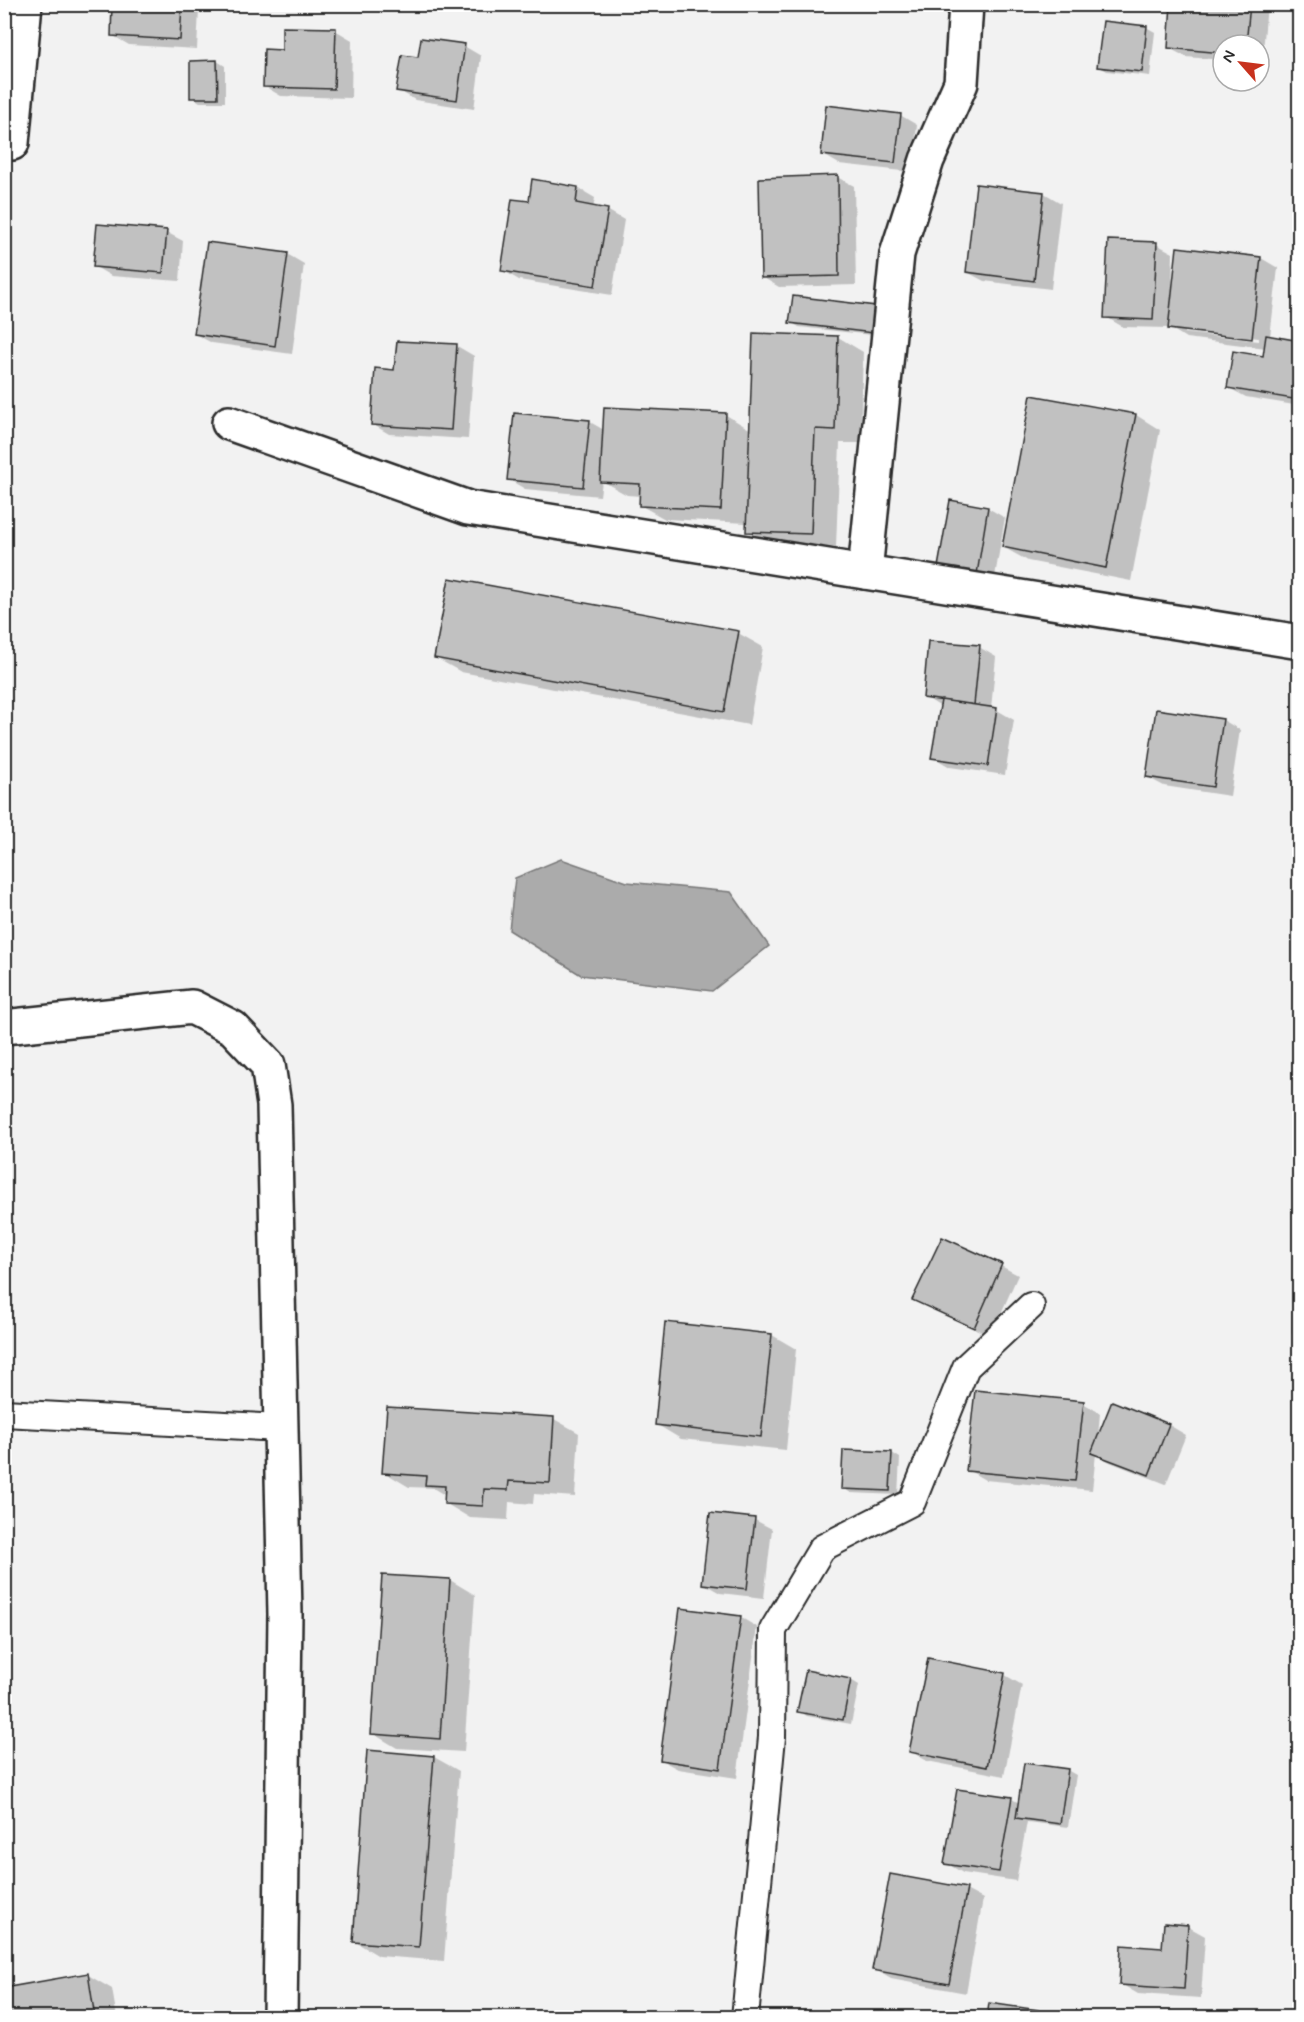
<svg xmlns="http://www.w3.org/2000/svg" width="1304" height="2022" font-family="Mynerve,sans-serif">
	<style>
		.water { fill: #ababab; stroke: #787878; stroke-width: 1.5 }
		.shadow { fill: #0003; fill-rule: evenodd }
		.building { fill: #c1c1c1; stroke: #2b2b2b; stroke-width: 1.5 }
		.lines { fill: none; stroke-linecap: round; stroke-linejoin: round }
		.service-casing { stroke: #2b2b2b; stroke-width: 30 }
		.minor-casing { stroke: #2b2b2b; stroke-width: 38 }
		.service { stroke: #fff; stroke-width: 26 }
		.minor { stroke: #fff; stroke-width: 33 }
	</style>
	<rect width="100%" height="100%" fill="#f2f2f2"/>
	<filter id="ink" filterUnits="userSpaceOnUse"><feTurbulence type="fractalNoise" baseFrequency=".0167" numOctaves="2"/><feDisplacementMap in="SourceGraphic" scale="12" xChannelSelector="R" yChannelSelector="G"/><feConvolveMatrix kernelMatrix="1 2 1 2 8 2 1 2 1" color-interpolation-filters="sRGB"/></filter>
	<g filter="url(#ink)">
		<path class="water" d="M561,859l66,23 104,10 38,54 -57,45 -131,-16 -72,-45 6,-52z"/>
		<g class="shadow">
			<path d="M114,4h76l9,6 -2,39 -68,-4 -17,-10z"/>
			<path d="M989,4h55v6l-48,-2z"/>
			<path d="M1173,4h94l-5,60h-3v-19h-36v15l-37,-3 -17,-9z"/>
			<path d="M1146,27l9,5 -5,44 -43,-5 -8,-5z"/>
			<path d="M335,30l17,10 -1,58 -70,-2 -17,-10z"/>
			<path d="M464,46l17,10 -7,53 -59,-9 -17,-10z"/>
			<path d="M217,61l8,5v36h-25l-8,-5z"/>
			<path d="M900,115l17,10 -5,47 -73,-8 -17,-10z"/>
			<path d="M837,177l17,9 2,99 -77,2 -17,-10z"/>
			<path d="M534,181l44,7 17,10 -2,10 14,2 17,10 -12,75 -93,-15 -17,-10 28,-68z"/>
			<path d="M1044,193l17,10 -10,86 -67,-8 -17,-9z"/>
			<path d="M166,232l17,9 -3,40 -69,-5 -17,-10z"/>
			<path d="M1156,244l17,9 -1,33h2l5,-37 82,9 17,10 -8,69 30,5v64l-54,-9 -17,-9 35,-31 2,-9 -80,-10 -16,-10 -47,-1 -17,-10zM1185,330l74,8v3l-74,-8z"/>
			<path d="M287,254l17,10 -12,90 -80,-11 -17,-9z"/>
			<path d="M794,298l87,38 -82,-9 -8,-5z"/>
			<path d="M838,337l25,15 -3,91h-20l-4,104 -63,-2 -25,-14v-8l-83,-4 -25,-14 1,-9 -14,-1 -25,-14 -2,15 -75,-7 -17,-10 82,-57 14,8 122,-15 25,15z"/>
			<path d="M457,346l17,10 -6,83 -79,-5 -17,-10 24,-52z"/>
			<path d="M1136,415l24,15 -29,151 -103,-20 -25,-14z"/>
			<path d="M951,502l37,6 17,10 -11,64 -37,-6z"/>
			<path d="M738,633l25,14 -14,78 -288,-53 -25,-14z"/>
			<path d="M979,647l17,10 -5,52 6,1 17,10 -9,55 -55,-8 -17,-10 8,-50 -16,-10z"/>
			<path d="M1223,720l17,10 -10,66 -66,-10 -17,-9z"/>
			<path d="M1001,1266l17,9 -27,61 -60,-27 -17,-9z"/>
			<path d="M772,1335l24,14 -10,101 -105,-11 -25,-15z"/>
			<path d="M1083,1403l17,10 -2,25 71,-13 17,10 -20,49 -56,-22 -14,-8 -4,36 -107,-10 -17,-10z"/>
			<path d="M554,1419l25,14 -4,64 -41,-3 -1,10 -24,-2 -1,18 -38,-2 -25,-15 1,-7 -13,-8 -24,-1 -25,-15z"/>
			<path d="M892,1453l8,5 -2,37 -47,-2 -8,-5z"/>
			<path d="M711,1515l44,5 17,9 -8,69 -44,-5 -17,-10z"/>
			<path d="M384,1576l66,4 25,15 -11,157 -67,-4 -25,-15z"/>
			<path d="M740,1617l17,10 -20,151 -59,-9 -17,-9z"/>
			<path d="M1005,1675l17,10 -18,91 -77,-15 -17,-10z"/>
			<path d="M851,1680l8,5 -8,39 -44,-8 -8,-5z"/>
			<path d="M434,1757l25,14 -15,190 -65,-5 -25,-15z"/>
			<path d="M1067,1770l9,5 -8,52 -41,-5 -11,59 -53,-8 -17,-10 13,-73 53,9 7,4z"/>
			<path d="M966,1890l17,9 -17,94 -75,-14 -17,-10z"/>
			<path d="M1187,1926l18,10 -4,62 -63,-4 -17,-10z"/>
			<path d="M88,1975l24,14 5,29h-113z"/>
			<path d="M1038,2011l10,7h-59z"/>
		</g>
		<g class="building">
			<path d="M112,4h70l-2,36 -69,-4z"/>
			<path d="M1171,4h79l-4,41h-23v8l-55,-5z"/>
			<path d="M1103,21l44,5 -5,46 -45,-5z"/>
			<path d="M282,27l54,1 -2,61 -71,-2 1,-38 18,1z"/>
			<path d="M421,38l44,6 -8,56 -61,-9 6,-36 16,2z"/>
			<path d="M217,60l1,38h-28v-37z"/>
			<path d="M826,105l75,9 -6,49 -74,-8z"/>
			<path d="M838,175l1,101 -78,2 -2,-100z"/>
			<path d="M532,179l46,8 -2,16 32,6 -13,77 -94,-15 11,-72 17,2z"/>
			<path d="M976,184l68,8 -10,89 -68,-9z"/>
			<path d="M97,224l70,6 -4,43 -70,-6z"/>
			<path d="M1108,240l49,2 -4,78 -49,-2z"/>
			<path d="M207,242l81,11 -13,93 -81,-12z"/>
			<path d="M1177,247l84,10 -9,82 -84,-10z"/>
			<path d="M793,296l83,10 -3,27 -84,-10z"/>
			<path d="M753,333l85,3 -3,94 -20,-1 -4,105 -65,-2z"/>
			<path d="M1266,335l34,6v21l-7,37 -66,-11 6,-37 30,5z"/>
			<path d="M397,341l60,3 -6,86 -80,-5 4,-57 19,2z"/>
			<path d="M1031,395l105,19 -30,154 -104,-21z"/>
			<path d="M604,407l122,6 -5,97 -82,-4 1,-22 -40,-2z"/>
			<path d="M514,413l76,7 -7,67 -76,-7z"/>
			<path d="M950,500l38,7 -11,67 -39,-7z"/>
			<path d="M449,578l290,53 -15,81 -290,-54z"/>
			<path d="M928,641l52,4 -6,60 -51,-7z"/>
			<path d="M941,700l56,8 -9,58 -57,-8z"/>
			<path d="M1156,709l67,10 -10,68 -67,-10z"/>
			<path d="M942,1237l60,27 -28,64 -62,-28z"/>
			<path d="M1294,1286h6v47h-7z"/>
			<path d="M665,1322l107,12 -11,103 -106,-12z"/>
			<path d="M975,1390l109,11 -9,80 -109,-10z"/>
			<path d="M1112,1401l57,23 -20,51 -58,-22z"/>
			<path d="M387,1407l167,10 -4,66 -41,-2 -1,9 -24,-1 -1,17 -39,-2 1,-18 -20,-1 1,-9 -44,-3z"/>
			<path d="M843,1450l49,2 -2,39 -49,-2z"/>
			<path d="M710,1513l45,5 -8,71 -45,-5z"/>
			<path d="M382,1575l68,4 -10,160 -69,-5z"/>
			<path d="M680,1608l61,8 -21,153 -60,-9z"/>
			<path d="M928,1658l77,15 -18,94 -78,-15z"/>
			<path d="M806,1670l45,9 -8,41 -46,-8z"/>
			<path d="M367,1750l67,6 -15,191 -66,-5z"/>
			<path d="M1024,1763l44,6 -8,55 -44,-6z"/>
			<path d="M957,1789l55,8 -13,75 -55,-8z"/>
			<path d="M890,1874l77,14 -18,96 -77,-14z"/>
			<path d="M1164,1923l24,2 -4,64 -65,-4 2,-40 41,3z"/>
			<path d="M88,1973l7,45h-91v-30z"/>
			<path d="M989,2003l49,7 -1,8h-50z"/>
		</g>
		<g class="lines">
			<g class="service-casing">
				<g id="service">
					<path d="M4,1413l277,15"/>
					<path d="M745,2018l27,-281 1,-107 49,-82 90,-46 54,-135 65,-61"/>
				</g>
			</g>
			<g class="minor-casing">
				<g id="minor">
					<path d="M12,143l13,-139"/>
					<path d="M229,423l239,85 832,134"/>
					<path d="M865,572l32,-318 30,-94 34,-77 5,-79"/>
					<path d="M4,1027l188,-20 41,21 35,37 6,40 11,509 -5,404"/>
				</g>
			</g>
			<use href="#service" class="service"/>
			<use href="#minor" class="minor"/>
		</g>
	</g>
	<rect width="1304" height="2022" fill="none" stroke="#fff" stroke-width="24"/>
	<rect x="12" y="12" width="1280" height="1998" fill="none" stroke="#2b2b2b" stroke-width="2" filter="url(#ink)"/>
	<g transform="translate(1241 63) rotate(298)"><circle r="28" fill="#ffffff" stroke="#aaaaaa" stroke-width="1.5"/>
	<path d="M0-4.5L10 22L0 15L-10 22Z" fill="#c8321e"/>
	<text y="-9" font-size="16" font-weight="bold" text-anchor="middle" fill="#2b2b2b">N</text>
	</g>
</svg>
